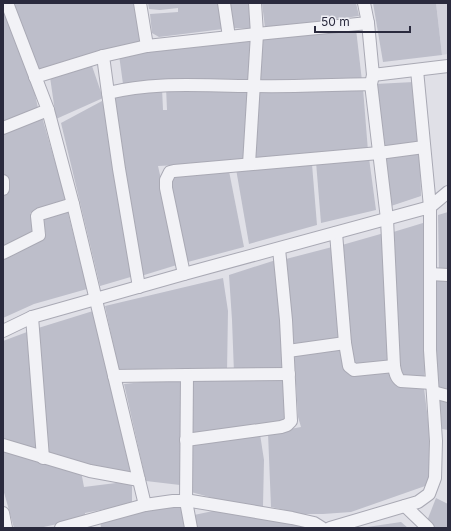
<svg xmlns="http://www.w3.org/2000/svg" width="451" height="531" font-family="Inter,sans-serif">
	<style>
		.built { fill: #d2d2dc }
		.building { fill: #bdbeca }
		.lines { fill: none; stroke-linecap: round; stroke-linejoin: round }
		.street-casing { stroke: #a9a9b4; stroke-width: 14 }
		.street { stroke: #f2f2f6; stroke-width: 12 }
	</style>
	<rect width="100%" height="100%" fill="#e0e0e7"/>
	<path class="built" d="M436,3h12v51l-6,1z"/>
	<g class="building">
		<path d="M12,3h125l6,37 -104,32z"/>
		<path d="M148,3h71l4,26 -64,8 -7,-4 -2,-19 28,-2v-4l-18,2 -11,-1z"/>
		<path d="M227,3h25l1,26 -22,-1z"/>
		<path d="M262,3h94l3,13 -94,12z"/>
		<path d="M373,3h63l6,52 -59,7z"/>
		<path d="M3,6l28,70 7,32 -35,13z"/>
		<path d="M356,29l6,52 -104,3v-44z"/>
		<path d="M250,39l-1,44 -110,-1 -16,2 -4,-29z"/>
		<path d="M91,63l12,35 -47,21 -6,-42z"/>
		<path d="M414,82l4,62 -35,3 -8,-63z"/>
		<path d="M166,87l82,3 -3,64 -3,8 -84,4 22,98 -39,12 -30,-180 51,-8 1,22h4z"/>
		<path d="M363,88l5,63 -114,11 2,-72z"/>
		<path d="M102,101l8,26 24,149 -34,10 -39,-163z"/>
		<path d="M42,117l24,83 -36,13 7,19 -34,16v-55l7,-4 -7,-13v-44z"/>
		<path d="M420,150l1,46 -33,11 -6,-52z"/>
		<path d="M369,158l7,52 -55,13 -5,-61z"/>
		<path d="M312,164l5,61 -68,19 -13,-75z"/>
		<path d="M229,171l15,76 -60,16 -13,-73 1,-13 2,-4z"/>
		<path d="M67,209l20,80 -53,15 -31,14v-62l43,-21 -5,-19z"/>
		<path d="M448,212v60h-9l-1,-57z"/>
		<path d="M423,223l5,117 -4,39 -24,-2 -10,-144z"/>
		<path d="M384,233l9,130 -33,4 -7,-5 -11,-117z"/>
		<path d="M336,246l7,95 -49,4 -8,-86z"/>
		<path d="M279,259l7,111 -52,3 -2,-53 -3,-45z"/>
		<path d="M223,278l5,33 -1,61 -53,-4 -55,3 -14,-65z"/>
		<path d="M437,279h11v115l-11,-1z"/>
		<path d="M93,311l38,164 -85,-20 -11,-126z"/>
		<path d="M27,332l12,120 -36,-12v-99z"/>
		<path d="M344,345l4,29 41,-4 35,18 8,64v19l-4,14 -77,27 -28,2h-21l-31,-7 -3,-74 33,-6 -3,-10 -4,-66z"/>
		<path d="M193,377l91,1 3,43 -97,13z"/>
		<path d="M181,378l-1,107 -34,-4 -22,-97z"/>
		<path d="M436,396l12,2v32l-12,-2z"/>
		<path d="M260,434l4,26 -1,47 -32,-4 -40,-11v-49z"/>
		<path d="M3,448l78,23 3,16 48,-6v23l-47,9v5l-46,10h-25l-11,-39z"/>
		<path d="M436,498l12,6v24h-20l-3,-2z"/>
		<path d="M183,504l4,24h-86l-1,-8 31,-8z"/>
		<path d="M213,511l97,14 2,3h-115l-3,-13z"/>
		<path d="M401,522l7,6h-41v-1z"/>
	</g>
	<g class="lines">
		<g class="street-casing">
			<g id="street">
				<path d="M7,3l41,107 25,94 72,301 28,-4h18l101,17 22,5 8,5"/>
				<path d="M140,3l7,43"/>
				<path d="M224,3l5,34"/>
				<path d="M364,3l4,20 5,52 75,-9"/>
				<path d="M103,56l5,37c48,-12 96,-7 144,-7 40,1 80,-1 119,-2"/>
				<path d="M417,70l13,137 18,-15"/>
				<path d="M373,75l-2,9 16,135 7,147c1,6 2,12 7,15l31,2"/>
				<path d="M35,77l68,-21 44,-10 110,-12 111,-11"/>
				<path d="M108,93l11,76 20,118"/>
				<path d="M3,128l45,-18"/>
				<path d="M249,164l8,-130 -2,-31"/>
				<path d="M3,181v8"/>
				<path d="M336,233l9,110 4,23 5,4 40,-4"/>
				<path d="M3,253l36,-18 -2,-19 3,-2 33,-10"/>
				<path d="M184,274l-18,-86v-8l4,-8 4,-1 205,-18 45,-6"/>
				<path d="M430,274l18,1"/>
				<path d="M32,317l11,141"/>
				<path d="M3,331l29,-14 152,-43 246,-67v143l6,91 -1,37 -6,16 -11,8 -88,26"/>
				<path d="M288,351l57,-8"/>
				<path d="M187,375l102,-1"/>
				<path d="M114,376l73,-1 -1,126 5,27"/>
				<path d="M433,392l15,4"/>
				<path d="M186,440l95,-13 6,-2 4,-4 -5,-101 -7,-71"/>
				<path d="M3,445l87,26 49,9"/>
				<path d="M405,506l23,22"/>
				<path d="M3,513l3,15"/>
				<path d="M61,528l84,-23"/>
			</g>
		</g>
		<use href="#street" class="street"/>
	</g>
	<rect width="451" height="531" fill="none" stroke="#2a2a3d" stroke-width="8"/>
	<path d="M315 26v6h95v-6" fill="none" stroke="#2a2a3d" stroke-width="2"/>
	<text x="321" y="26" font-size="12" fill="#2a2a3d" stroke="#efeff5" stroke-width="3" paint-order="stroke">50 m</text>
</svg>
